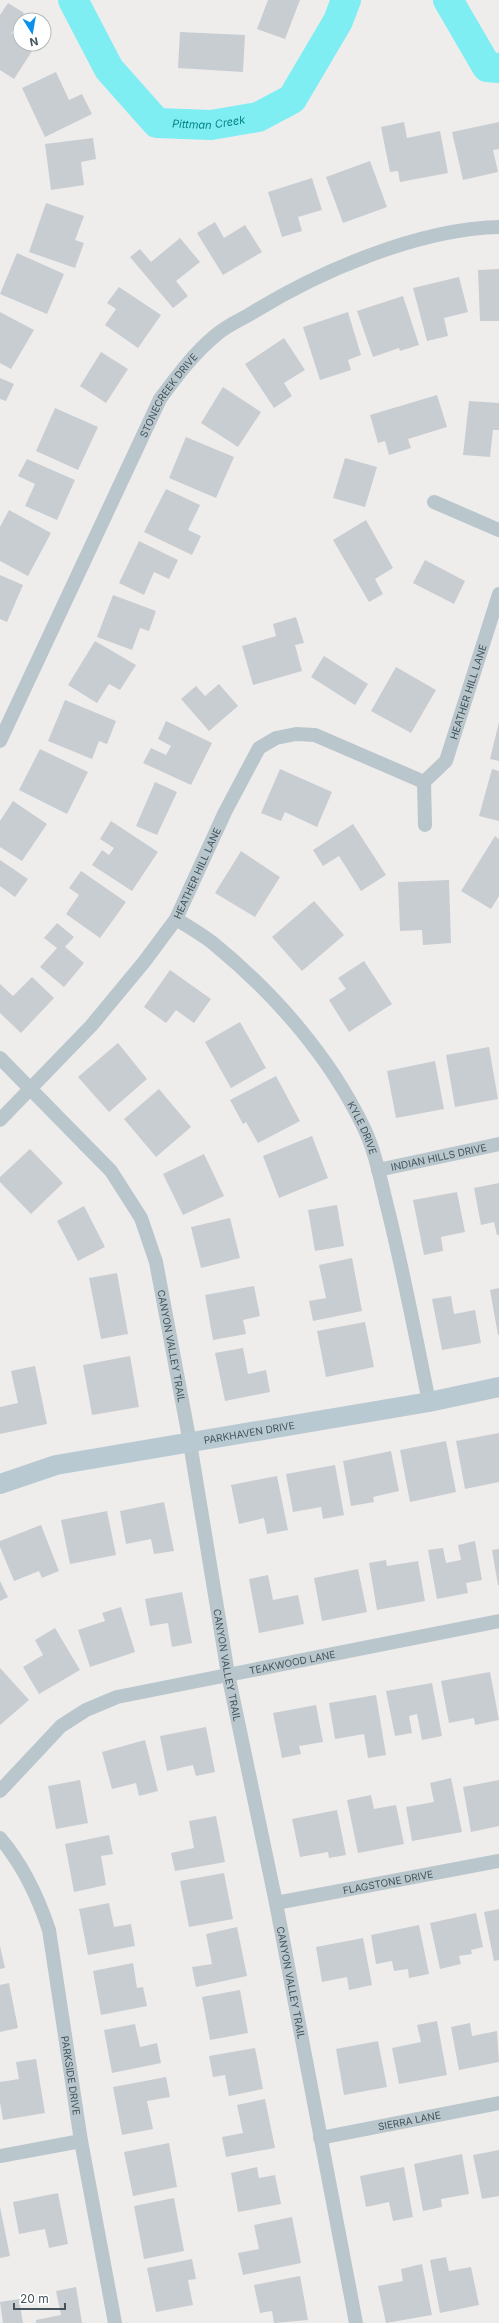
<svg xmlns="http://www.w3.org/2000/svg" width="499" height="2323" font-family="Inter,sans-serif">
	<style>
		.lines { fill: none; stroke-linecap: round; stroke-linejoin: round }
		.river { stroke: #7eeef3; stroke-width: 30 }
		.building { fill: #c8cdd2 }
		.street { stroke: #b9c7cd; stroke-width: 14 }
		.secondary { stroke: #b8c9d2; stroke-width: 20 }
		.labels { text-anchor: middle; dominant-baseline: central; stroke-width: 3.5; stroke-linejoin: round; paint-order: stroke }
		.street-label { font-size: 10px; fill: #43545b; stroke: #fff }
		.water-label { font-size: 11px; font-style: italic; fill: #058388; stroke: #fff }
	</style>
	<rect width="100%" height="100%" fill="#efecec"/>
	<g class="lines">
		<g class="river">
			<path id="s1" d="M73,0l36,69 48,54 54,2 47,-8 34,-18 46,-78 8,-21"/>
			<path d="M448,0l39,67 12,1"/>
		</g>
	</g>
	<g class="building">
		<path d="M268,0h32l-15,39 -28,-10z"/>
		<path d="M8,3l16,10 -13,20 9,6v5h7l7,4 -20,31 -14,-9v-55z"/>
		<path d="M180,32l65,3 -2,37 -65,-4z"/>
		<path d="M56,72l13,28 13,-6 10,20 -47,23 -23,-49z"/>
		<path d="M404,122l3,16 33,-7 8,42 -48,9 -2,-11 -8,1 -9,-45z"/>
		<path d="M499,122v27l-6,1 5,22 -35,8 -11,-48z"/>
		<path d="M93,138l3,21 -15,3 3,23 -33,5 -6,-46z"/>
		<path d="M370,161l17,46 -44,16 -17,-46z"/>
		<path d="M312,178l10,32 -24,7 4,14 -20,6 -14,-45z"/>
		<path d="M46,203l38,13 -9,24 9,3 -9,25 -46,-16z"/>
		<path d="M215,222l9,16 21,-13 17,27 -39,23 -26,-42z"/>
		<path d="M180,238l20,24 -24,19 12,15 -15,12 -43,-51 10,-8 11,13z"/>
		<path d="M17,253l47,21 -17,40 -47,-20z"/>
		<path d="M499,269v52h-19l-2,-51z"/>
		<path d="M459,277l9,35 -24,6 4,18 -21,5 -14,-53z"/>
		<path d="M119,287l42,28 -23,33 -33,-23 11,-16 -9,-6z"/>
		<path d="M403,296l16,49 -19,6 -1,-3 -26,9 -16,-46z"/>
		<path d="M0,312l34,18 -23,39 -11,-6z"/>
		<path d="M348,312l13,43 -13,5 3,10 -31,10 -17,-53z"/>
		<path d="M284,338l21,32 -21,13 8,13 -18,12 -29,-44z"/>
		<path d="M101,352l27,17 -22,34 -26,-17z"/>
		<path d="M0,378l14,6 -8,17 -6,-2z"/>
		<path d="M223,387l38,25 -23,35 -37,-24z"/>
		<path d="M437,395l10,32 -39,12 3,9 -22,7 -4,-14 -7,2 -8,-28z"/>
		<path d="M469,401l30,2v27h-6l-3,27 -27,-2z"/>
		<path d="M55,408l43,19 -20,43 -42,-19z"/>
		<path d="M186,437l48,20 -18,41 -47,-20z"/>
		<path d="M345,458l32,9 -12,40 -32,-9z"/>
		<path d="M27,459l48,21 -18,40 -32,-14 10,-22 -17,-8z"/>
		<path d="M166,489l34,16 -12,25 13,6 -9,19 -48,-23z"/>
		<path d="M9,510l42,23 -23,43 -28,-15v-34z"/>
		<path d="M366,520l27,48 -18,11 8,15 -14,8 -36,-62z"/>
		<path d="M139,541l39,19 -9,19 -15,-7 -10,23 -25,-12z"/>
		<path d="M425,560l40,21 -11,23 -41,-21z"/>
		<path d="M0,575l23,10 -16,37 -7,-3z"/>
		<path d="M113,595l43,16 -7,20 -9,-3 -8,22 -35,-13z"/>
		<path d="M296,617l8,26 -9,2 7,26 -49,14 -11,-39 34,-10 -3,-12z"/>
		<path d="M95,641l41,24 -16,25 -11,-6 -12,19 -29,-18z"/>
		<path d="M324,656l44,28 -13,21 -44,-28z"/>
		<path d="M396,667l40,23 -25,43 -40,-22z"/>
		<path d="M219,684l19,22 -29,25 -28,-32 15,-13 9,10z"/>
		<path d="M65,700l51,21 -9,23 -8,-3 -7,18 -44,-18z"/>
		<path d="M166,721l46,22 -21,42 -48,-22 8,-15 15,7 5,-9 -13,-7z"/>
		<path d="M499,722v39l-9,-2z"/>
		<path d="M40,749l48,23 -21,42 -48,-24z"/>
		<path d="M280,769l52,23 -15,35 -32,-15 -4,9 -20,-8z"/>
		<path d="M492,769l7,2v50l-20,-5z"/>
		<path d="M155,782l22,10 -20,43 -21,-9z"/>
		<path d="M13,801l34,23 -25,37 -22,-14v-26z"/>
		<path d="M111,821l47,31 -26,39 -40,-26 10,-15 7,5 5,-7 -14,-9z"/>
		<path d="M353,824l33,51 -25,16 -22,-35 -16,10 -10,-16z"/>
		<path d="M495,836l4,3v57l-8,13 -30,-18z"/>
		<path d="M241,851l39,26 -25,40 -40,-24z"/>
		<path d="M0,860l28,19 -13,18 -15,-11z"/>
		<path d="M81,871l45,31 -26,36 -34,-24 13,-19 -10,-7z"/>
		<path d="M449,880l2,63 -28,2 -1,-15 -22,1 -2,-49z"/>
		<path d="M314,901l30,34 -42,36 -30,-34z"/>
		<path d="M57,923l17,14 -9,10 19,16 -20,24 -24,-20 17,-19 -13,-10z"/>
		<path d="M364,961l28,43 -43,28 -20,-32 17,-11 -8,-11z"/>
		<path d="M170,970l41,29 -17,24 -18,-13 -10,13 -22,-16z"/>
		<path d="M32,977l22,21 -33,35 -21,-20v-29l13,12z"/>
		<path d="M240,1022l26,46 -35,20 -26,-46z"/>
		<path d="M118,1043l29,36 -38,33 -31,-35z"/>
		<path d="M489,1047l9,52 -43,8 -9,-52z"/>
		<path d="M435,1061l9,48 -48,9 -9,-47z"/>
		<path d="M276,1076l24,45 -42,22 -12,-21 -3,2 -13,-24z"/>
		<path d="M159,1089l32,38 -35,30 -32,-38z"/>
		<path d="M312,1136l16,42 -49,20 -16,-42z"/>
		<path d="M30,1149l33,34 -32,31 -31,-32v-5z"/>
		<path d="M204,1154l20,42 -41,19 -20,-41z"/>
		<path d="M499,1183v52h-2l-3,-13 -13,3 -7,-37z"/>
		<path d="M457,1192l8,40 -24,5 2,14 -19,4 -11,-55z"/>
		<path d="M337,1205l7,41 -29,5 -7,-41z"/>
		<path d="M84,1206l21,41 -27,14 -21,-40z"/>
		<path d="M230,1218l10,40 -39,10 -10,-41z"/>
		<path d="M352,1258l10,53 -49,10 -4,-20 17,-3 -7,-33z"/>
		<path d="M117,1273l11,61 -27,5 -12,-61z"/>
		<path d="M254,1286l6,30 -17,4 3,14 -33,6 -8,-45z"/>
		<path d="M499,1288v47h-1l-8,-45z"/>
		<path d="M451,1296l3,18 21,-4 6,33 -39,7 -10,-51z"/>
		<path d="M365,1322l9,45 -48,10 -9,-46z"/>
		<path d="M243,1348l5,26 18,-4 4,22 -45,9 -10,-48z"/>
		<path d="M130,1356l9,51 -47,8 -9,-50z"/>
		<path d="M35,1366l12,58 -47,10v-27l18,-4 -7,-32z"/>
		<path d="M499,1433v49l-34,7 -9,-48z"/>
		<path d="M446,1441l10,51 -46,10 -10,-52z"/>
		<path d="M391,1451l8,40 -26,6 1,5 -23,4 -8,-45z"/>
		<path d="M335,1465l9,50 -21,4 -2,-12 -28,5 -7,-38z"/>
		<path d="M277,1476l11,54 -21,4 -3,-16 -25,6 -8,-39z"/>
		<path d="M164,1502l10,49 -20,3 -3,-15 -25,5 -6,-33z"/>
		<path d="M107,1511l9,44 -46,9 -9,-44z"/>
		<path d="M41,1525l18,46 -17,7 -3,-7 -25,10 -14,-34v-6z"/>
		<path d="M475,1541l7,39 -16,3 2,10 -31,6 -9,-49 15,-2 3,15 15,-3 -3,-15z"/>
		<path d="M499,1549v36h-1l-6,-35z"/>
		<path d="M386,1560l1,6 31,-5 7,40 -48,9 -8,-47z"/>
		<path d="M358,1569l9,43 -45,9 -8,-43z"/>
		<path d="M268,1575l5,25 25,-5 6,29 -45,9 -10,-54z"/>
		<path d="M0,1581l8,16 -8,4z"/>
		<path d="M182,1592l10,51 -20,4 -4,-24 -18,3 -5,-27z"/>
		<path d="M121,1607l14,45 -45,15 -12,-37 27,-9 -3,-8z"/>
		<path d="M55,1628l25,42 -41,24 -16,-27 20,-12 -8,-15z"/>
		<path d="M0,1668l29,32 -29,25z"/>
		<path d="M490,1672l9,48 -24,5 -1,-7 -25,5 -8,-42z"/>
		<path d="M432,1683l10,53 -20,4 -5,-26 -8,2 3,17 -17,3 -9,-45z"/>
		<path d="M376,1695l10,60 -18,3 -4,-24 -29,5 -6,-36z"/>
		<path d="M316,1705l7,37 -24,4 2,8 -19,4 -9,-45z"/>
		<path d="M206,1727l9,45 -19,4 -3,-11 -26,6 -7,-35z"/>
		<path d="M145,1740l13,51 -19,5 -3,-13 -24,6 -10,-37z"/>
		<path d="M451,1778l11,54 -50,9 -6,-34 28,-5 -4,-19z"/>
		<path d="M80,1780l8,43 -32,6 -8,-43z"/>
		<path d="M499,1780v46l-28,6 -8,-45z"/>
		<path d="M371,1795l3,14 22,-4 8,39 -46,9 -11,-53z"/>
		<path d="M337,1810l9,45 -17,3 -1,-6 -28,5 -8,-38z"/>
		<path d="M216,1816l9,46 -50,9 -4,-18 23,-5 -5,-27z"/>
		<path d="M109,1835l4,19 -12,2 5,29 -32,7 -9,-48z"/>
		<path d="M224,1873l9,46 -44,8 -9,-46z"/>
		<path d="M109,1903l5,24 17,-3 4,22 -47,9 -9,-46z"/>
		<path d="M499,1909v51l-5,1 -10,-49z"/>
		<path d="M476,1913l7,34 -12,3 1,4 -13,2 2,8 -21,5 -10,-46z"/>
		<path d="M419,1925l10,49 -20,4 -1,-9 -14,2 -2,-10 -16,3 -5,-29z"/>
		<path d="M237,1927l10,49 -51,11 -4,-20 20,-3 -6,-30z"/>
		<path d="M363,1938l9,47 -23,5 -2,-13 -25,5 -6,-35z"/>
		<path d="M0,1946l5,22 -5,1z"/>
		<path d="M133,1963l4,25 6,-1 4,19 -46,9 -8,-44z"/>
		<path d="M9,1983l9,45 -18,4v-47z"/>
		<path d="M240,1990l8,43 -38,7 -8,-43z"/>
		<path d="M437,2021l10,54 -48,9 -7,-36 29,-6 -4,-17z"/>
		<path d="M470,2023l2,13 25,-5 2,31 -40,8 -8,-43z"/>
		<path d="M135,2024l5,23 17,-4 4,20 -49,10 -8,-43z"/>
		<path d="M378,2041l9,46 -43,8 -8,-46z"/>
		<path d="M255,2048l8,41 -34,7 -4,-21 -12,2 -4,-21z"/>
		<path d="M36,2059l9,54 -42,7 -3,-18v-20l19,-3 -3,-17z"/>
		<path d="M166,2077l4,20 -23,4 6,28 -31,6 -9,-48z"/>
		<path d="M265,2099l10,49 -49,9 -4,-20 21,-4 -6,-28z"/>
		<path d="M169,2143l8,44 -44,9 -9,-44z"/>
		<path d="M499,2150v46l-17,3 -9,-44z"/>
		<path d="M462,2154l7,40 -28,5 1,8 -19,4 -9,-47z"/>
		<path d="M257,2167l2,11 16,-3 6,29 -43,8 -7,-39z"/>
		<path d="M404,2167l9,50 -20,4 -4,-19 -23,5 -6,-31z"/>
		<path d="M58,2193l10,51 -19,4 -4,-19 -26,5 -6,-32z"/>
		<path d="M174,2198l10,53 -40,8 -10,-53z"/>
		<path d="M0,2207l10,49 -10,2z"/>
		<path d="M292,2217l9,46 -58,12 -5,-22 21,-4 -5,-24z"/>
		<path d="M446,2257l3,14 22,-4 8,38 -39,8 -10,-53z"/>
		<path d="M192,2259l4,20 -8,1 5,25 -37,7 -9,-44z"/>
		<path d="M422,2264l10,51 -46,8 -8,-37 25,-5 -2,-12z"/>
		<path d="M300,2276l8,44 -34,3 -2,-12 -12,2 -6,-28z"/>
		<path d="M76,2287l6,36h-46v-3l25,-5 -5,-24z"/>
		<path d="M19,2299l4,24h-20l-3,-21z"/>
	</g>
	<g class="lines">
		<g class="street">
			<path d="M434,502l65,28"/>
			<path id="s2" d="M0,741l160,-342c17,-23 34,-46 56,-64 10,-9 24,-15 36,-22 68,-42 166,-84 247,-86"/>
			<path id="s3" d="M425,825l-1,-43 22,-21 53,-167"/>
			<path id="s4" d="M176,919c13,8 27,16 38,25 61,50 116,113 150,184 12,25 17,55 24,82 16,64 28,128 41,192"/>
			<path id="s5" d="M0,1058l111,113 30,47 15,44 34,181 38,231 48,229 80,420"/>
			<path id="s6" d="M0,1120l91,-94 53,-64 32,-43 49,-107 34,-64 17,-10 20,-4 19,1 109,47"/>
			<path id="s7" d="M378,1170l121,-26"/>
			<path id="s8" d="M0,1791l61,-65 25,-16 31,-13 382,-76"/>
			<path id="s9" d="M0,1838c23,27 38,59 49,92l32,211 34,182"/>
			<path id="s10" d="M276,1903l223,-42"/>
			<path id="s11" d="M320,2138l179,-35"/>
			<path d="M0,2156l81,-15"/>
		</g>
		<path class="secondary" id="s12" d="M0,1484l56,-19 373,-63 70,-15"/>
	</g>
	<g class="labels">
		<g class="street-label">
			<text stroke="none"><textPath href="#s2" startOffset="385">STONECREEK DRIVE</textPath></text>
			<text stroke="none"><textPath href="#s3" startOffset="146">HEATHER HILL LANE</textPath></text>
			<text stroke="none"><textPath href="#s6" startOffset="318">HEATHER HILL LANE</textPath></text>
			<text stroke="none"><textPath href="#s4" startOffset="284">KYLE DRIVE</textPath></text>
			<text stroke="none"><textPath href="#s7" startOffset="62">INDIAN HILLS DRIVE</textPath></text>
			<text stroke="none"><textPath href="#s5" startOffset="346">CANYON VALLEY TRAIL</textPath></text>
			<text stroke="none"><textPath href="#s12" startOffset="255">PARKHAVEN DRIVE</textPath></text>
			<text stroke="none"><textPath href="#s8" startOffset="331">TEAKWOOD LANE</textPath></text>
			<text stroke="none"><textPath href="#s5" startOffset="670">CANYON VALLEY TRAIL</textPath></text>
			<text stroke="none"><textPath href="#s10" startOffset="114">FLAGSTONE DRIVE</textPath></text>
			<text stroke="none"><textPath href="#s5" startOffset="994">CANYON VALLEY TRAIL</textPath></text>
			<text stroke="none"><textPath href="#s9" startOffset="252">PARKSIDE DRIVE</textPath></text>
			<text stroke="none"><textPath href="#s11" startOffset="91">SIERRA LANE</textPath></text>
		</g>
		<g class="water-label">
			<text stroke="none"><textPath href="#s1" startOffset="202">Pittman Creek</textPath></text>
		</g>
	</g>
	<g transform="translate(32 32) rotate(169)"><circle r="19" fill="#ffffff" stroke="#b4bbbd"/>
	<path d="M0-3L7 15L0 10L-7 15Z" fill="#0a92eb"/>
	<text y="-6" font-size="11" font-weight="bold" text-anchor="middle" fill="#43545b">N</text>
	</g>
	<path d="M14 2303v6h51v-6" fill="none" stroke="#43545b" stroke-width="2"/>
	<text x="20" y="2303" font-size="12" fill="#43545b" stroke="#ffffff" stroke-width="3" paint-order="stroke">20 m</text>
</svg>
